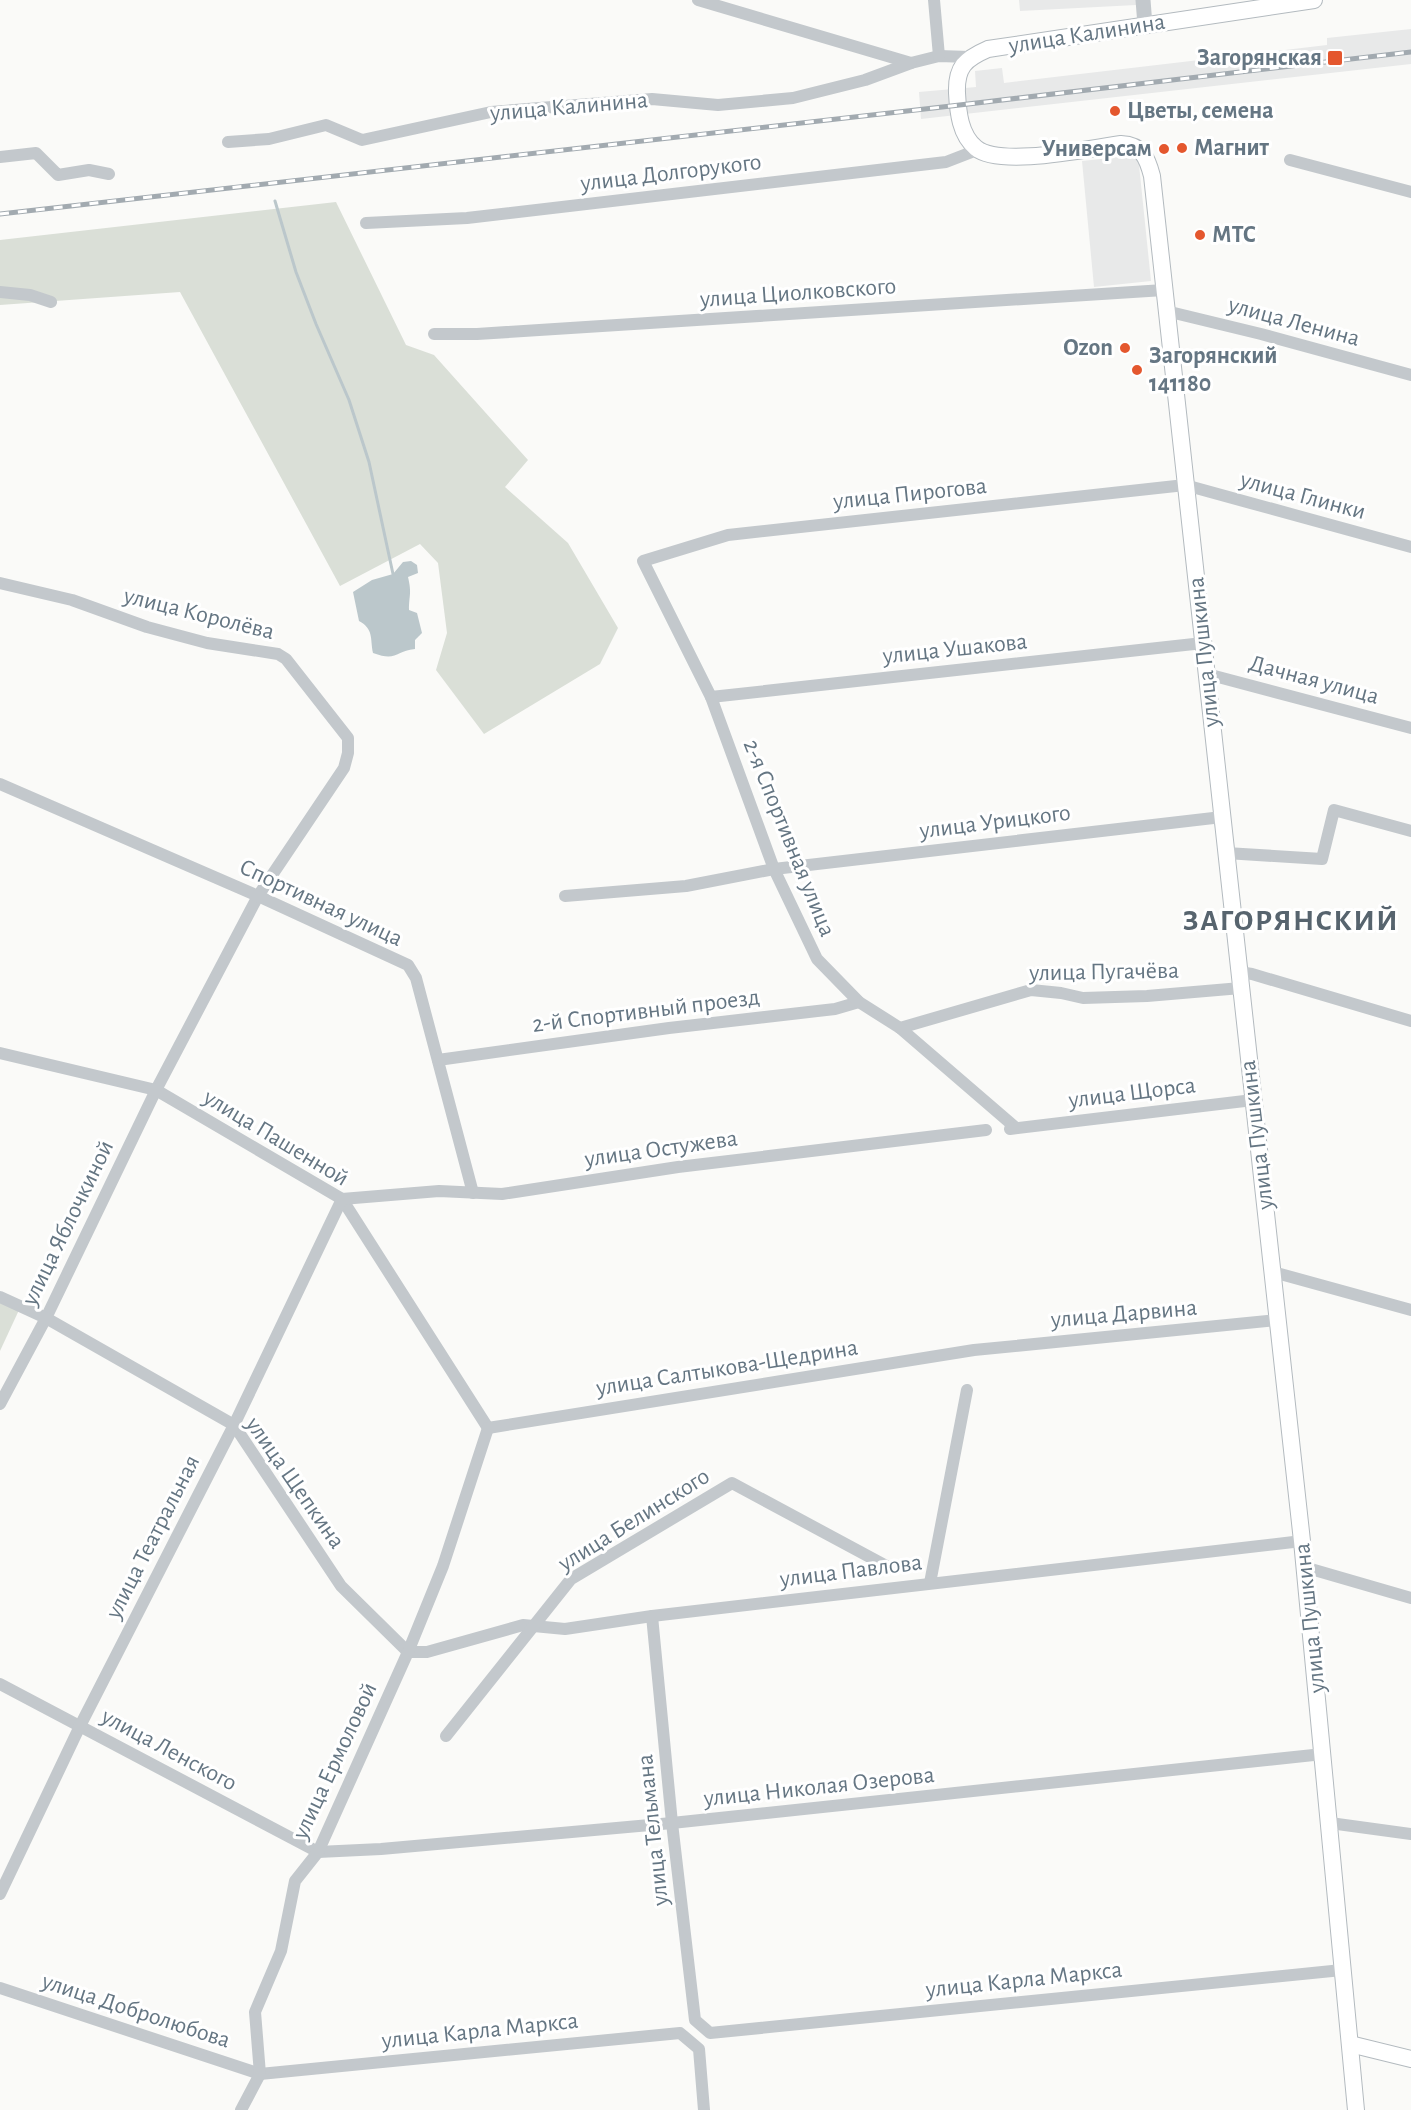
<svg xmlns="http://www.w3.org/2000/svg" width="1411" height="2110" font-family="'Alegreya Sans',sans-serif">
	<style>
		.built { fill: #e8e9e9 }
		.green { fill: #dadfd7 }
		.water { fill: #bbc7cb }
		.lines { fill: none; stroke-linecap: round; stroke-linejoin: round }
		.stream { stroke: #bbc7cb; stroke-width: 3 }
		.secondary-casing { stroke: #b3babf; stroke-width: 18 }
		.minor { stroke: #c3c8cc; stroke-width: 12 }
		.tertiary { stroke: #c3c8cc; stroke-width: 15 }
		.secondary { stroke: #fff; stroke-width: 16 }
		.rail-casing { stroke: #a2aab0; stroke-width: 5 }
		.rail { stroke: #fff; stroke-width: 3; stroke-dasharray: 9; stroke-linecap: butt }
		.poi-dot { fill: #e4572e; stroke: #fff; stroke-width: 2 }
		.labels { text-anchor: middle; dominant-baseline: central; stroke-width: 6; stroke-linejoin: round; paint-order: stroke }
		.street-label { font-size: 24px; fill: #657683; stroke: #fff }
		.poi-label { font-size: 24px; font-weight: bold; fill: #657683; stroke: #fff; text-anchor: start }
		.district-label { font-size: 30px; font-weight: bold; letter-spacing: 1.5px; fill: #57646e; stroke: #fff }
	</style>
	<rect width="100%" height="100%" fill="#fafaf8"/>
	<g class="built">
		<path d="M1019,0h117v5l-116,6z"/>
		<path d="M1411,29v35l-490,55 -2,-27 57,-5 -1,-16 27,-3 2,15 323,-38v-7z"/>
		<path d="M1138,155l13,126 -57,6 -12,-126z"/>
	</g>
	<g class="green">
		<path d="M336,202l70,143 28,10 94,105 -23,27 63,56 50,85 -18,36 -116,70 -48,-64 11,-37 -9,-70 -18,-19 -80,42 -160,-294 -180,13v-65z"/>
		<path d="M0,1301l19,9 -19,41z"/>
	</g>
	<path class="water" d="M411,561l6,4 1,8 -10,4c4,17 1,18 1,33l8,3 5,20 -7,7v9c-20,2 -18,13 -42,4 -3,-14 1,-24 -14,-32l-6,-29 19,-12 21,-6 10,-12z"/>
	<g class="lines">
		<path class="stream" d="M275,201l21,71 20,52 33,76 20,62 24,112"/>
		<g class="secondary-casing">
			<g id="secondary">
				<path d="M1314,0l-326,49c-23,10 -32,18 -31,44 1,19 3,42 19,55 24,20 114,0 145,-4 21,1 26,13 31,32l150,1365 54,569"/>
				<path d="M1350,2044l61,15"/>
			</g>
		</g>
		<g class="minor">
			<path d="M698,0l213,63 28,-7 30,1"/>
			<path d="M934,0l5,56"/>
			<path d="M228,142l41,-3 57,-14 36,15 129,-28 161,-13 66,6 75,-7 72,-18 46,-17"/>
			<path d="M0,157l36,-4 22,22 31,-5 20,4"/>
			<path d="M1290,160l121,32"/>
			<path d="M366,223l101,-5 479,-56 31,-12"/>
			<path d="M0,292l30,3 21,7"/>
			<path d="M1166,311l95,23 150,41"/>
			<path d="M434,334h43l687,-44"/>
			<path d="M0,583l72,17 75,27 60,16 71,11 8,5 62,79v15l-4,15 -86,128 -102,194 -110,228 -46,86"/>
			<path d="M1207,674l204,54"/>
			<path d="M711,697l492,-54"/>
			<path d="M0,784l258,112 150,69 8,13 57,215"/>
			<path d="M1226,853l96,6 12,-49 77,21"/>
			<path d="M565,896l121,-10 88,-17 448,-52"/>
			<path d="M1239,972l13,2 159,47"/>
			<path d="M900,1028l131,-38 30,3 22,5 64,-2 94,-8"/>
			<path d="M0,1053l156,37 186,109 146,229"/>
			<path d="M438,1060l231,-32 166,-19 24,-7"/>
			<path d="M1016,1128l-116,-100 -41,-26 -42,-43 -43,-90 -63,-172 -68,-136 85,-26 457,-50 226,62"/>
			<path d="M1010,1129l243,-29"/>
			<path d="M1273,1272l138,38"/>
			<path d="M0,1297l46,21 188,107 107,161 67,66"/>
			<path d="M488,1428l486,-78 304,-30"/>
			<path d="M1304,1567l107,31"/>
			<path d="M930,1583l37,-193"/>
			<path d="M652,1616l20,207 23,197 15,13 632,-63"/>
			<path d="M408,1652h19l96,-27 42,4 87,-13 650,-75"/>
			<path d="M0,1684l318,168 63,-3 291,-26 651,-69"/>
			<path d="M446,1736l125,-157 161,-96 160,86"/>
			<path d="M1330,1823l81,11"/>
			<path d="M0,1894l80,-168 154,-301 108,-226 97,-8 63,3 176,-27 308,-37"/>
			<path d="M0,1988l260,86 420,-41 19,16 5,61"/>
			<path d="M241,2110l19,-36 -5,-62 26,-61 14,-70 23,-29 90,-200 35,-86 45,-138"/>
		</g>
		<path class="tertiary" d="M1143,0l2,25"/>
		<use href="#secondary" class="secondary"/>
		<g class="rail-casing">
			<path id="rail" d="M0,214l951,-108 460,-54"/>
		</g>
		<use href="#rail" class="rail"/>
	</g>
	<g class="poi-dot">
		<rect x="1327" y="50" width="16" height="16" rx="3"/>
		<circle cx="1115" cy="111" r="6"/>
		<circle cx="1182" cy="148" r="6"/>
		<circle cx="1164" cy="149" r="6"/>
		<circle cx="1200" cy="235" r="6"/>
		<circle cx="1125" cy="348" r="6"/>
		<circle cx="1137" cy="370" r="6"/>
	</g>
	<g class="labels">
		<g class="street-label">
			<text transform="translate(1087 34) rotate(-9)">улица Калинина</text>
			<text transform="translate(569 107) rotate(-5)">улица Калинина</text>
			<text transform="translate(671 173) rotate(-7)">улица Долгорукого</text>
			<text transform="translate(798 293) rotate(-4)">улица Циолковского</text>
			<text transform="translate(1294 322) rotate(15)">улица Ленина</text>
			<text transform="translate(910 494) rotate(-6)">улица Пирогова</text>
			<text transform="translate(1303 496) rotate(15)">улица Глинки</text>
			<text transform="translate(199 614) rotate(14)">улица Королёва</text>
			<text transform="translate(955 649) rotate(-6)">улица Ушакова</text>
			<text transform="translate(1204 652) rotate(-96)">улица Пушкина</text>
			<text transform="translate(1314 680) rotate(15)">Дачная улица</text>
			<text transform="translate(995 822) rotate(-7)">улица Урицкого</text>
			<text transform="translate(789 838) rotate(68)">2-я Спортивная улица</text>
			<text transform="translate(321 903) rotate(25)">Спортивная улица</text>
			<text transform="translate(1104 972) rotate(-1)">улица Пугачёва</text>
			<text transform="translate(646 1011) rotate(-7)">2-й Спортивный проезд</text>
			<text transform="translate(1132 1093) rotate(-7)">улица Щорса</text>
			<text transform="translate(1257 1135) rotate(-97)">улица Пушкина</text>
			<text transform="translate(276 1138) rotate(31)">улица Пашенной</text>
			<text transform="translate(661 1149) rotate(-8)">улица Остужева</text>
			<text transform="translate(68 1223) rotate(-64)">улица Яблочкиной</text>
			<text transform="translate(1124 1314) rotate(-5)">улица Дарвина</text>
			<text transform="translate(727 1368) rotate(-9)">улица Салтыкова-Щедрина</text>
			<text transform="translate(295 1483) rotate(55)">улица Щепкина</text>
			<text transform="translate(634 1520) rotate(-32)">улица Белинского</text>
			<text transform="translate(153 1537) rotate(-63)">улица Театральная</text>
			<text transform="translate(851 1571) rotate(-7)">улица Павлова</text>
			<text transform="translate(1310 1618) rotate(-96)">улица Пушкина</text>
			<text transform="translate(169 1750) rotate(28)">улица Ленского</text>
			<text transform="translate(335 1761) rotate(-65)">улица Ермоловой</text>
			<text transform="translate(819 1787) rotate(-6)">улица Николая Озерова</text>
			<text transform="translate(653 1830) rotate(-96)">улица Тельмана</text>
			<text transform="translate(1024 1980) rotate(-6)">улица Карла Маркса</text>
			<text transform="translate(136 2011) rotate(18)">улица Добролюбова</text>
			<text transform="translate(480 2031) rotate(-6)">улица Карла Маркса</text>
		</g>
		<g class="poi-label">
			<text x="1322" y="58" text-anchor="end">Загорянская</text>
			<text x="1127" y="111">Цветы, семена</text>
			<text x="1194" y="148">Магнит</text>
			<text x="1152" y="149" text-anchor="end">Универсам</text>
			<text x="1212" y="235">МТС</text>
			<text x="1113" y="348" text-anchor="end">Ozon</text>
			<text x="1149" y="356">Загорянский<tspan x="1149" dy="28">141180</tspan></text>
		</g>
		<g class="district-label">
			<text x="1291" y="921">ЗАГОРЯНСКИЙ</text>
		</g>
	</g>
</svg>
